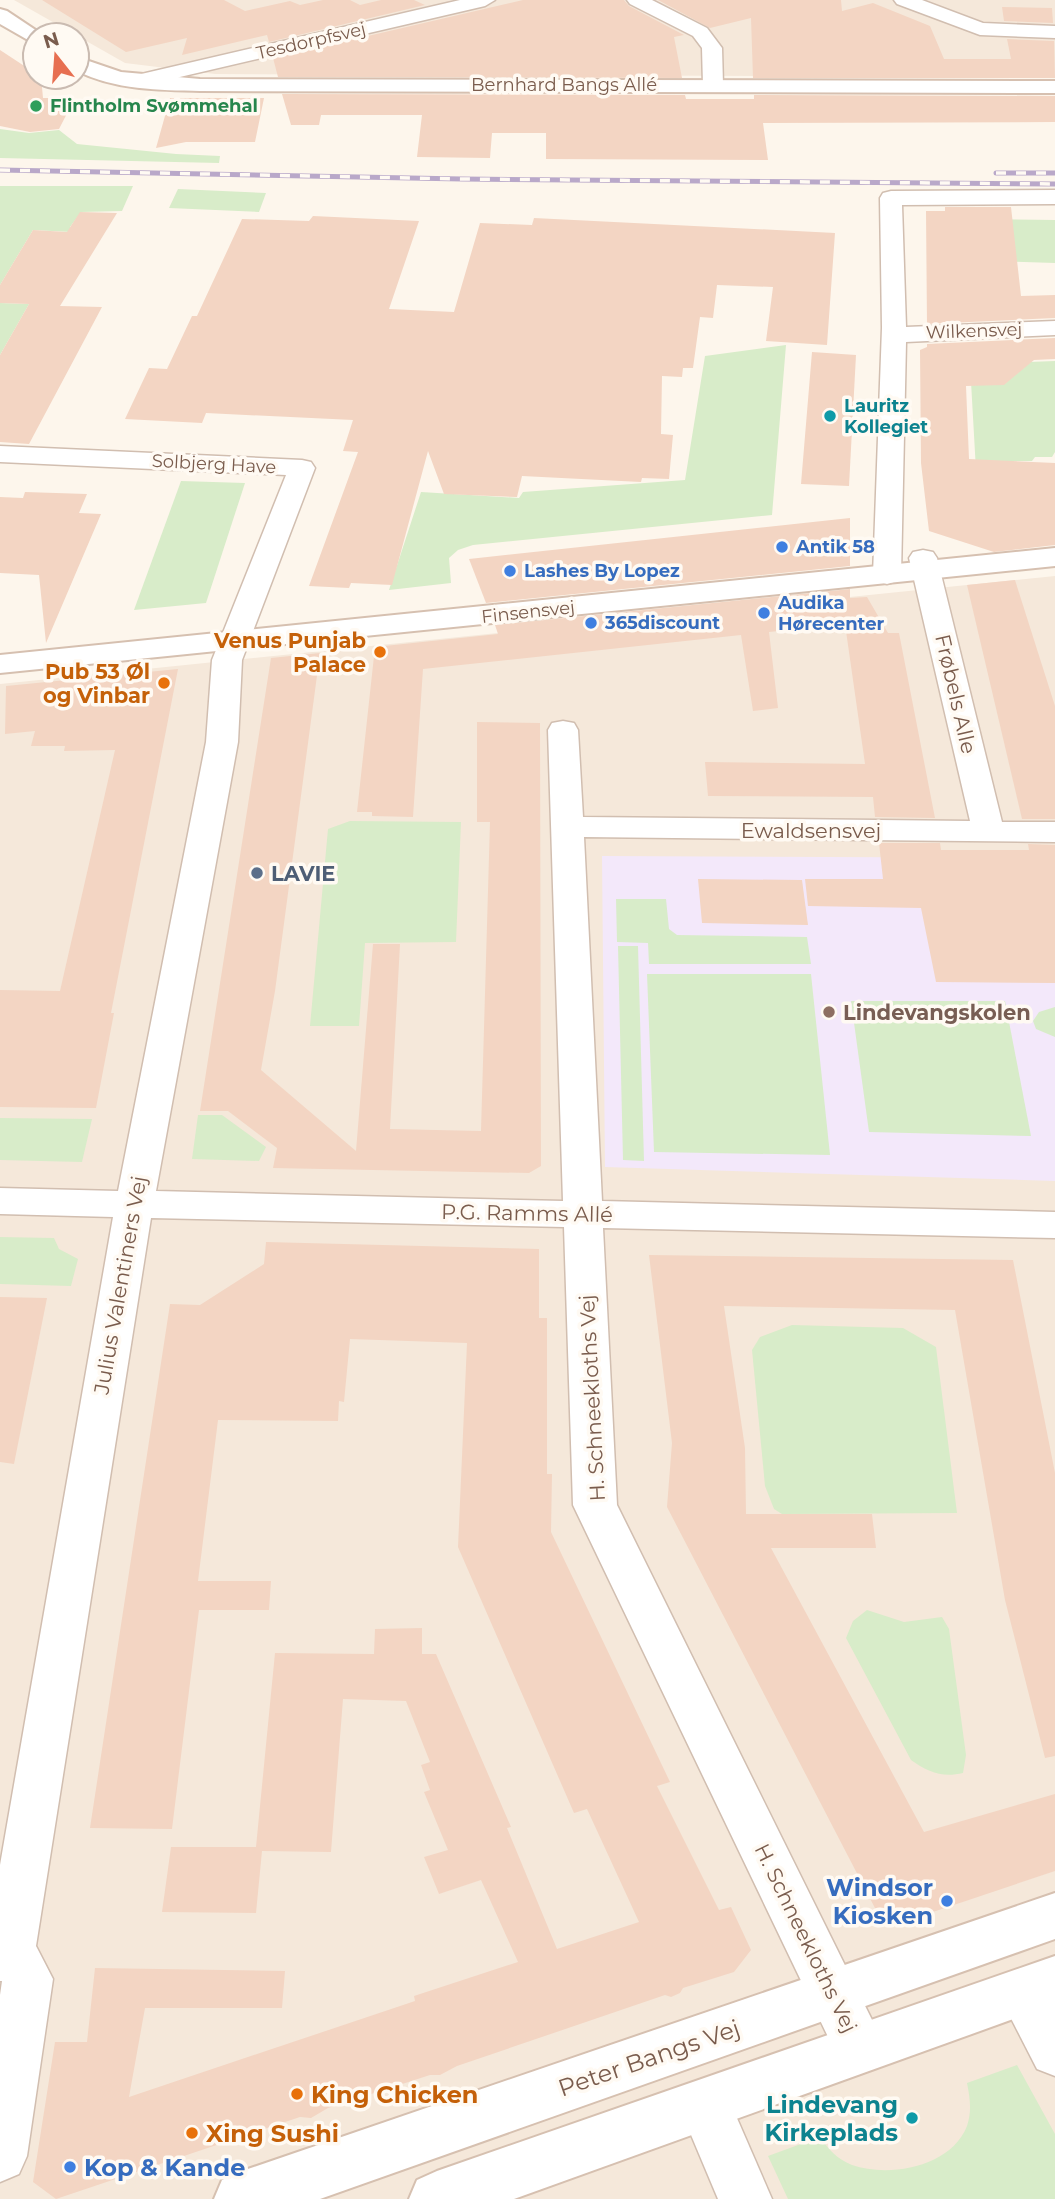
<svg xmlns="http://www.w3.org/2000/svg" width="1055" height="2199" font-family="Montserrat,sans-serif">
	<style>
		.residential { fill: #f5e8da }
		.education { fill: #f3e8fa }
		.green { fill: #d8ecc9 }
		.building { fill: #f3d5c3 }
		.lines { fill: none; stroke-linecap: round; stroke-linejoin: round }
		.street-casing { stroke: #d1beb0; stroke-width: 3 }
		.secondary-casing { stroke: #d6c0b0; stroke-width: 4 }
		.street { fill: #fff; fill-rule: evenodd }
		.secondary { fill: #fff; fill-rule: evenodd }
		.rail-casing { stroke: #b9a8c9; stroke-width: 5 }
		.rail { stroke: #fffaf3; stroke-width: 3.5; stroke-dasharray: 10; stroke-linecap: butt }
		.leisure-dot { fill: #2e9e5b; stroke: #fffaf3; stroke-width: 2.5 }
		.culture-dot { fill: #0f9aa8; stroke: #fffaf3; stroke-width: 2.5 }
		.shop-dot { fill: #3f7fe0; stroke: #fffaf3; stroke-width: 2.5 }
		.food-dot { fill: #e8710a; stroke: #fffaf3; stroke-width: 2.5 }
		.service-dot { fill: #5c6f8a; stroke: #fffaf3; stroke-width: 2.5 }
		.education-dot { fill: #8d6e63; stroke: #fffaf3; stroke-width: 2.5 }
		.labels { text-anchor: middle; dominant-baseline: central; stroke-width: 7; stroke-linejoin: round; paint-order: stroke }
		.far-street-label { font-size: 18px; fill: #7a5c4d; stroke: #fffaf3 }
		.far-leisure-label { font-size: 18px; font-weight: bold; fill: #27864d; stroke: #fffaf3; text-anchor: start }
		.far-culture-label { font-size: 18px; font-weight: bold; fill: #0d838f; stroke: #fffaf3; text-anchor: start }
		.far-shop-label { font-size: 18px; font-weight: bold; fill: #366cbe; stroke: #fffaf3; text-anchor: start }
		.food-label { font-size: 21px; font-weight: bold; fill: #c56008; stroke: #fffaf3; text-anchor: end }
		.street-label { font-size: 21px; fill: #7a5c4d; stroke: #fffaf3 }
		.service-label { font-size: 21px; font-weight: bold; fill: #4e5e75; stroke: #fffaf3; text-anchor: start }
		.education-label { font-size: 21px; font-weight: bold; fill: #785e54; stroke: #fffaf3; text-anchor: start }
		.near-shop-label { font-size: 24px; font-weight: bold; fill: #366cbe; stroke: #fffaf3; text-anchor: end }
		.near-street-label { font-size: 24px; fill: #7a5c4d; stroke: #fffaf3 }
		.near-food-label { font-size: 24px; font-weight: bold; fill: #c56008; stroke: #fffaf3; text-anchor: start }
		.near-culture-label { font-size: 24px; font-weight: bold; fill: #0d838f; stroke: #fffaf3; text-anchor: end }
	</style>
	<rect width="100%" height="100%" fill="#fdf6ec"/>
	<g class="residential">
		<path d="M14,0h1041v77l-840,-3 -90,-11z"/>
		<path d="M1055,576v1623h-1055v-1515z"/>
	</g>
	<path class="education" d="M602,856l453,2v323l-450,-14z"/>
	<g class="green">
		<path d="M0,129l29,4 30,-3 18,14 99,10 44,2 -1,7 -219,-5z"/>
		<path d="M0,186h133l-11,25 -41,1 -11,15 1,5 -38,-2 -33,55z"/>
		<path d="M178,189l88,4 -7,19 -90,-4z"/>
		<path d="M968,219l87,1v43l-86,-3z"/>
		<path d="M0,303l29,1 -29,51z"/>
		<path d="M786,345l-14,170 -299,30 -15,5 -9,8 2,25 -62,7 32,-98 98,6 4,-6 162,-12 20,-124z"/>
		<path d="M1055,361v91l-3,5h-17l-3,4h-18l-36,45 -8,-142z"/>
		<path d="M181,481l64,2 -39,120 -72,7z"/>
		<path d="M350,821l111,1 -5,120 -91,1 -6,83h-49l18,-197z"/>
		<path d="M616,899h50l3,30 8,6 130,2 4,27h-162l-1,-21 -31,-1z"/>
		<path d="M618,946h20l6,215 -21,-1z"/>
		<path d="M647,974h164l19,181 -176,-3z"/>
		<path d="M851,1001h154l26,135 -162,-4z"/>
		<path d="M1055,1007v30l-19,-8 -3,-8 6,-9z"/>
		<path d="M198,1115h24l44,32 -7,14 -67,-2z"/>
		<path d="M0,1118l92,1 -10,43 -82,-2z"/>
		<path d="M0,1237l54,1 5,11 19,10 -7,27 -71,-2z"/>
		<path d="M792,1325l111,3 33,19 21,166 -175,1 -8,-5 -9,-23 -13,-136 8,-13z"/>
		<path d="M867,1610l37,12 38,-5 7,12 17,126 -3,18c-21,5 -35,-1 -52,-13l-65,-122 7,-17z"/>
		<path d="M1017,2065l38,69v65h-267l-20,-43 52,-19c8,12 17,22 32,28 37,13 99,2 115,-39 5,-15 3,-28 0,-43z"/>
	</g>
	<g class="building">
		<path d="M42,0h182l21,11 45,-10 10,4 23,-5h27l10,5 21,-5h33l11,5 -156,37 -2,-7 -85,20 5,-17 -61,14z"/>
		<path d="M523,0h101l5,6 55,29 -10,2 8,41 -404,-1 -5,-19z"/>
		<path d="M658,0h183l1,11 31,-8 57,23 14,33h67l-4,-20 47,2 1,37h-302l-2,-60 -41,10z"/>
		<path d="M1002,7l50,1 1,15 -49,-2z"/>
		<path d="M0,50l35,23v4h6l2,21h32l-16,31 -29,3 -30,-6z"/>
		<path d="M282,94l403,1 1,4h68v-4l301,1v26l-292,1 5,37 -222,-1v-26h-54l-2,25 -73,-1 5,-42h-101l-2,10h-28z"/>
		<path d="M170,98h94l-9,44h-69l-30,6z"/>
		<path d="M945,207h66l10,89 34,-1v23l-128,6 -1,-113h19z"/>
		<path d="M80,212l37,1 -57,93 42,1 -73,137 -29,-2v-87l29,-51 -29,-1v-18l33,-55 34,2z"/>
		<path d="M313,216l106,5 -30,88 65,3 26,-89 52,2 2,-7 301,15 -8,112 -61,-4 7,-54 -56,-2 -4,33 -13,-1 -7,51h-10l-1,9 -20,-1 -1,58 12,1 -4,44 -27,-1 -1,4 -119,-6 -5,21 -73,-3 -16,-43 -36,134 -41,-2 -2,5 -40,-2 49,-134 -15,-1 10,-31 -147,-7 -4,10 -77,-4 24,-51 18,1 25,-53h5l45,-97 67,2z"/>
		<path d="M1055,338v21l-21,1 -30,25 -38,1 3,73 86,4v82l-61,7 -65,-21 -8,-68 -1,-113 7,-3v-3z"/>
		<path d="M812,352l44,3 -7,131 -48,-2z"/>
		<path d="M25,492l62,2 -8,19 22,1 -55,129 -7,-68 -39,-2v-76l23,1z"/>
		<path d="M850,518v48l-364,37 -17,-44z"/>
		<path d="M1015,580l40,126v113h-33l-55,-234z"/>
		<path d="M850,589v9l17,-1 21,36h11l36,185 -60,-1 -2,-20 -165,-1 -3,-34 160,2 -20,-140 -76,8 9,76 -25,3 -12,-76 -318,34 -10,148 -41,-1v-4h-15l18,-165 123,-13 -3,-9z"/>
		<path d="M320,653l-45,338 -14,79 95,81 17,-207h27l-10,185 91,2 9,-309h-13v-100l63,1 1,443 -12,7 -256,-5 4,-20 -49,-37h-28l71,-453z"/>
		<path d="M178,669l-67,344h3l-18,95 -96,-1v-117l60,1 55,-241 -51,1 1,-5h-34l4,-15 -30,3 1,-48z"/>
		<path d="M879,843h61l1,7h88l-1,-6 27,1v138l-119,-1 -15,-74 -113,-2 -3,-27h78z"/>
		<path d="M698,879l104,1 6,45 -106,-2z"/>
		<path d="M266,1242l273,7v69h8v156h5l-1,58 119,250 -13,4 62,124 12,-3 20,43 -17,22 -51,16 -3,5 -9,4 -6,-2 -208,71 -17,9h-10l-102,33 -17,10 -11,-1 -244,82 -23,-17 22,-140h32l8,-74 190,3 -3,37h-137l-16,89 286,-96 -1,-5 104,-34 -37,-82 -42,14 -15,-37 24,-7 -24,-58 6,-2 -9,-25 9,-3 -24,-61 -63,-2 -12,153 -69,-1 -6,62 -94,-1 9,-65h85l19,-194 99,1 1,-25 47,-1v26h14l75,173 -4,1 50,121 82,-27 -52,-113 -13,4 -116,-266 9,-204 -117,-4 -6,63 -5,-1 -1,20 -120,-1 -20,161h73l-2,29h-70l-27,219 -82,-1 80,-524 30,1 64,-41z"/>
		<path d="M649,1255l364,5 42,213v283l-10,2 -40,-158 -50,-290 -231,-4 21,142 1,66h126l4,34h-105l153,284 131,-38v77l-149,50 -30,-11 -209,-403 5,-64z"/>
		<path d="M0,1297l47,1 -33,166 -14,-2z"/>
	</g>
	<g class="lines">
		<g class="street-casing">
			<g id="street">
				<path d="M460,0h35l-10,6 -348,81 -7,-2 -3,-4 3,-4 7,-2z"/>
				<path d="M627,0h25l55,28 15,20 1,37 -3,4h-14l-3,-4 -1,-37 -9,-12 -63,-32z"/>
				<path d="M894,0h28l61,23 72,3v12l-75,-3 -83,-31z"/>
				<path d="M1055,190v14l-153,1 4,122 149,-6v14l-149,7 -5,233 -4,6 -10,3 -10,-3 -4,-6 9,-247 -2,-130 3,-5 8,-2z"/>
				<path d="M0,446l302,14 9,2 4,6 -73,192 -4,82 -82,449 407,10 -15,-471 4,-7 11,-2 11,2 4,7 5,87 387,4 -61,-263 4,-6 10,-2 10,2 4,6 65,264h53v20l-471,-5 18,364 453,11v26l-452,-10 14,277 261,527 8,17 -8,17 -18,7 -18,-7 -269,-561 -9,-278 -413,-9 -115,728 17,33 -26,177 -8,18 -19,8v-187l2,-14h-2v-116l113,-648 -113,-3v-26l118,3 88,-449 6,-82 74,-185 -286,-13z"/>
				<path d="M1022,1968l18,7 15,27v74l-18,-7 -40,-78 7,-16z"/>
				<path d="M704,2079l19,7 49,113h-54l-40,-95 7,-18z"/>
			</g>
		</g>
		<g class="secondary-casing">
			<g id="secondary">
				<path d="M0,9l7,2 36,24h-8v9l-35,-20z"/>
				<path d="M77,57l44,15 79,7 855,2v12l-855,-2c-41,-1 -85,-1 -123,-20z"/>
				<path d="M1055,548v18l-1055,107v-18z"/>
				<path d="M1055,1893v46l-735,260h-106l8,-19 20,-9z"/>
				<path d="M1055,1956v48l-541,195h-105l8,-19 20,-9z"/>
			</g>
		</g>
		<use href="#street" class="street"/>
		<use href="#secondary" class="secondary"/>
		<g class="rail-casing">
			<g id="rail">
				<path d="M0,170l462,9 593,5"/>
				<path d="M996,173h59"/>
			</g>
		</g>
		<use href="#rail" class="rail"/>
	</g>
	<circle class="leisure-dot" cx="36" cy="106" r="7"/>
	<g class="culture-dot">
		<circle cx="830" cy="416" r="7"/>
		<circle cx="912" cy="2118" r="7"/>
	</g>
	<g class="shop-dot">
		<circle cx="782" cy="547" r="7"/>
		<circle cx="510" cy="571" r="7"/>
		<circle cx="764" cy="613" r="7"/>
		<circle cx="591" cy="623" r="7"/>
		<circle cx="947" cy="1901" r="7"/>
		<circle cx="70" cy="2167" r="7"/>
	</g>
	<g class="food-dot">
		<circle cx="380" cy="652" r="7"/>
		<circle cx="164" cy="683" r="7"/>
		<circle cx="297" cy="2094" r="7"/>
		<circle cx="192" cy="2133" r="7"/>
	</g>
	<circle class="service-dot" cx="257" cy="873" r="7"/>
	<circle class="education-dot" cx="829" cy="1012" r="7"/>
	<g class="labels">
		<g class="far-street-label">
			<text transform="translate(311 41) rotate(-13)">Tesdorpfsvej</text>
			<text x="564" y="85">Bernhard Bangs Allé</text>
			<text transform="translate(974 331) rotate(-2)">Wilkensvej</text>
			<text transform="translate(214 464) rotate(3)">Solbjerg Have</text>
			<text transform="translate(528 612) rotate(-6)">Finsensvej</text>
		</g>
		<g class="far-leisure-label">
			<text x="50" y="106">Flintholm Svømmehal</text>
		</g>
		<g class="far-culture-label">
			<text x="844" y="406">Lauritz<tspan x="844" dy="21">Kollegiet</tspan></text>
		</g>
		<g class="far-shop-label">
			<text x="796" y="547">Antik 58</text>
			<text x="524" y="571">Lashes By Lopez</text>
			<text x="778" y="603">Audika<tspan x="778" dy="21">Hørecenter</tspan></text>
			<text x="605" y="623">365discount</text>
		</g>
		<g class="food-label">
			<text x="366" y="640">Venus Punjab<tspan x="366" dy="24">Palace</tspan></text>
			<text x="150" y="671">Pub 53 Øl<tspan x="150" dy="24">og Vinbar</tspan></text>
		</g>
		<g class="street-label">
			<text transform="translate(956 694) rotate(77)">Frøbels Alle</text>
			<text x="811" y="830">Ewaldsensvej</text>
			<text transform="translate(527 1213) rotate(1)">P.G. Ramms Allé</text>
			<text transform="translate(120 1285) rotate(-80)">Julius Valentiners Vej</text>
			<text transform="translate(592 1398) rotate(-93)">H. Schneekloths Vej</text>
			<text transform="translate(806 1938) rotate(64)">H. Schneekloths Vej</text>
		</g>
		<g class="service-label">
			<text x="271" y="873">LAVIE</text>
		</g>
		<g class="education-label">
			<text x="843" y="1012">Lindevangskolen</text>
		</g>
		<g class="near-shop-label">
			<text x="933" y="1887">Windsor<tspan x="933" dy="28">Kiosken</tspan></text>
			<text x="84" y="2167" text-anchor="start">Kop &amp; Kande</text>
		</g>
		<g class="near-street-label">
			<text transform="translate(649 2058) rotate(-19)">Peter Bangs Vej</text>
		</g>
		<g class="near-food-label">
			<text x="311" y="2094">King Chicken</text>
			<text x="206" y="2133">Xing Sushi</text>
		</g>
		<g class="near-culture-label">
			<text x="898" y="2104">Lindevang<tspan x="898" dy="28">Kirkeplads</tspan></text>
		</g>
	</g>
	<g transform="translate(56 56) rotate(343)"><circle r="33" fill="#fffaf3" stroke="#cabbb1" stroke-width="2"/>
	<path d="M0-5L12 26L0 18L-12 26Z" fill="#e76f51"/>
	<text y="-10" font-size="19" font-weight="bold" text-anchor="middle" fill="#7a5c4d">N</text>
	</g>
</svg>
